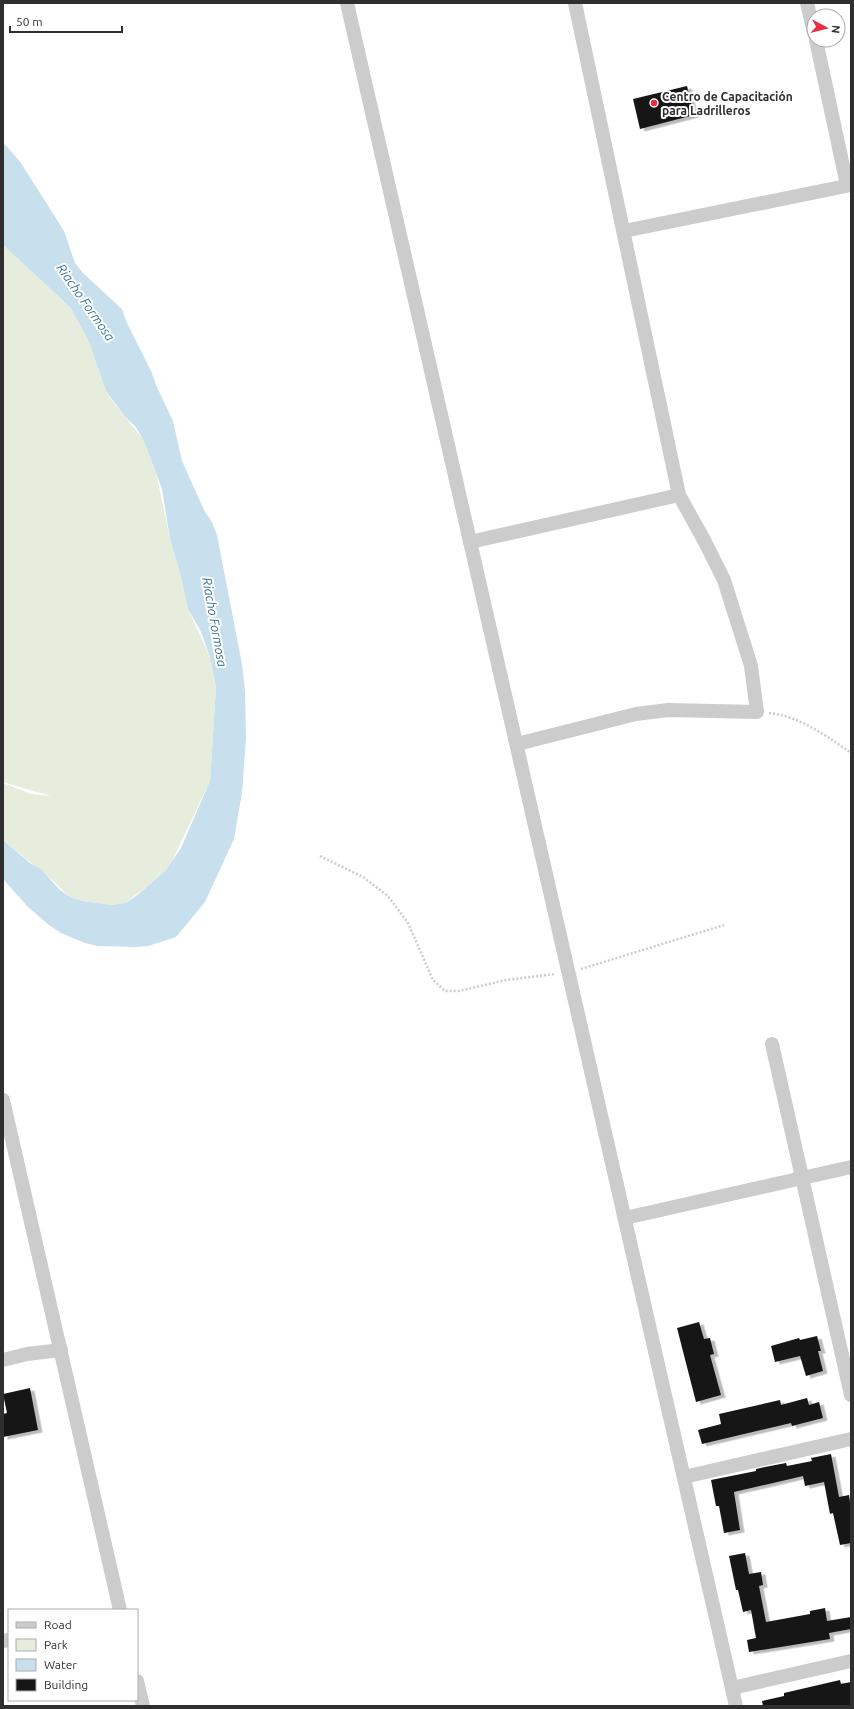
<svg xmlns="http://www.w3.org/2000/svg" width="854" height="1709" font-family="Ubuntu,sans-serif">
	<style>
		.green { fill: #e6eddd }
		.water { fill: #c8e0ed }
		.building { fill: #161616; filter: url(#shadow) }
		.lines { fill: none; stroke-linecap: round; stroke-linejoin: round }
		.path { stroke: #ccc; stroke-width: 2.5; stroke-dasharray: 2 2; stroke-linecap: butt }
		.street { stroke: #ccc; stroke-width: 14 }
		.poi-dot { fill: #eb2d41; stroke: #fff; stroke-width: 1.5 }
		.labels { text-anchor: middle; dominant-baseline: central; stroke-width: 4; stroke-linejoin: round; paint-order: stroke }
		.poi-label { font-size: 12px; font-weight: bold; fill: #2f2f2f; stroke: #fff; text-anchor: start }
		.water-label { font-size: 13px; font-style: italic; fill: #3a7494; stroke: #fff }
	</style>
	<defs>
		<filter id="shadow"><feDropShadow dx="4.5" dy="2.5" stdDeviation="0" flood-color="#0004"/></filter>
	</defs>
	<rect width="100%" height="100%" fill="#fff"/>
	<path class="green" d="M3,245l67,62 19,35 17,49 9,14 28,34 14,38 13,62 11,38 7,32 22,48 6,30 -6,94 -37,78 -8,12 -19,16 -21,16 -14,2 -29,-4 -12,-4 -20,-19 -47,-38v-57l28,11 20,2 -48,-14z"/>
	<path class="water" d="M3,142l18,21 43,68 11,32 8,10 39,36 4,12 26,52 4,12 17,36 9,40 22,49 8,12 5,13 25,129 3,27 1,48 -4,54 -8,46 -29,63 -29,35 -28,9 -12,1 -39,-1 -12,-3 -24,-10 -12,-8 -21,-18 -25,-28v-39l27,23 11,6 18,20 11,8 12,4 29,4 14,-2 11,-7 29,-25 16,-23 29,-67 6,-94 -6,-30 -9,-25 -13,-23 -7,-32 -11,-38 -8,-50 -19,-50 -8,-13 -10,-9 -19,-26 -17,-49 -19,-35 -67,-62z"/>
	<g class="building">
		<path d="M687,86l7,29 -54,14 -7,-30z"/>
		<path d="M699,1322l5,17 6,-1 4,16 -4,1 11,40 -25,7 -19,-74z"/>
		<path d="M817,1336l4,15h-3l5,20 -17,5 -6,-20 -25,6 -4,-16 28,-8 1,2z"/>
		<path d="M30,1388l8,42 -35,7v-23l4,-1 -4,-19z"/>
		<path d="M807,1398l2,7 10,-3 4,16 -31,8 -1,-3 -89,21 -4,-14 23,-6 -2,-10 61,-14 1,5z"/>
		<path d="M831,1454l8,43 10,-2 2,14v34l-11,2 -7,-32 -3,1 -6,-32 -19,4 -2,-10 -69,16 6,38 -16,3 -5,-27h-3l-5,-26 45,-9v-2l9,-2 21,-4 1,3 25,-5 -1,-3z"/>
		<path d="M745,1553l4,21 12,-2 2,13 -4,1 7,36 44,-8v-3l15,-3 2,13 24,-4v12l-22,4 1,6 -81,13 -2,-12 9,-2 -5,-28 -8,2 -5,-22h-2l-7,-34z"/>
		<path d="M840,1680l1,4 10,-2v24h-88l-1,-5 22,-5v-3z"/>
	</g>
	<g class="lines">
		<g class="path">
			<path d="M769,713c30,3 58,23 82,40"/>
			<path d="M320,856l43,21 25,19 20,27 25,57 12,11h14l47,-11 49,-6"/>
			<path d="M581,969l143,-44"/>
		</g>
		<g class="street">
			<path d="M347,3l389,1703"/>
			<path d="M807,3l7,30"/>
			<path d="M816,40l31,145"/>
			<path d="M624,231l227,-46"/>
			<path d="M470,542l209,-47"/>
			<path d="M517,744l119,-30 32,-4 89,2 -6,-46 -27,-86 -20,-40 -25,-45 -104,-492"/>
			<path d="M772,1044l79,351"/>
			<path d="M3,1100l117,510"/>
			<path d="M625,1218l226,-51"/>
			<path d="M3,1360l24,-6 34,-4"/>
			<path d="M684,1477l167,-38"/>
			<path d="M3,1641l6,-1"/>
			<path d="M137,1681l6,25"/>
			<path d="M732,1688l119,-27"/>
		</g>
	</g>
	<circle class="poi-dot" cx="654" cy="103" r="4"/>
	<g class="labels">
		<g class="poi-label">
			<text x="662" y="96">Centro de Capacitación<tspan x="662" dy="14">para Ladrilleros</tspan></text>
		</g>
		<g class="water-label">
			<text transform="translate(86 302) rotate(55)">Riacho Formosa</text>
			<text transform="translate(215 622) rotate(80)">Riacho Formosa</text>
		</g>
	</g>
	<rect width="854" height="1709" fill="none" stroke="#2f2f2f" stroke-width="8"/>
	<rect x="8" y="1609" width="130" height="92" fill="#ffffff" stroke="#acacac"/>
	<rect x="16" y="1622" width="20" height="6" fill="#cccccc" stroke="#acacac"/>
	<text x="44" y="1629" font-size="12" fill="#2f2f2f">Road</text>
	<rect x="16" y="1639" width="20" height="12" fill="#e6eddd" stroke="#acacac"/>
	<text x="44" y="1649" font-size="12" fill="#2f2f2f">Park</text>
	<rect x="16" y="1659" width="20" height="12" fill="#c8e0ed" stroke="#acacac"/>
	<text x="44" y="1669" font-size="12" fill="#2f2f2f">Water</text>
	<rect x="16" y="1679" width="20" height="12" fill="#161616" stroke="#acacac"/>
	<text x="44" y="1689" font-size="12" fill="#2f2f2f">Building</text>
	<g transform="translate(826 28) rotate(97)"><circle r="19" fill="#ffffff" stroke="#acacac"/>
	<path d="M0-3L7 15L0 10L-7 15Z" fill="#eb2d41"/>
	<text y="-6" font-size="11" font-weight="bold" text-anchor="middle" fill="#2f2f2f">N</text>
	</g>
	<path d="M10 26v6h112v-6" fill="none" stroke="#2f2f2f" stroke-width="2"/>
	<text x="16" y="26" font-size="12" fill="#2f2f2f" stroke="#ffffff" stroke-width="3" paint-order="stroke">50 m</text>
</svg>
